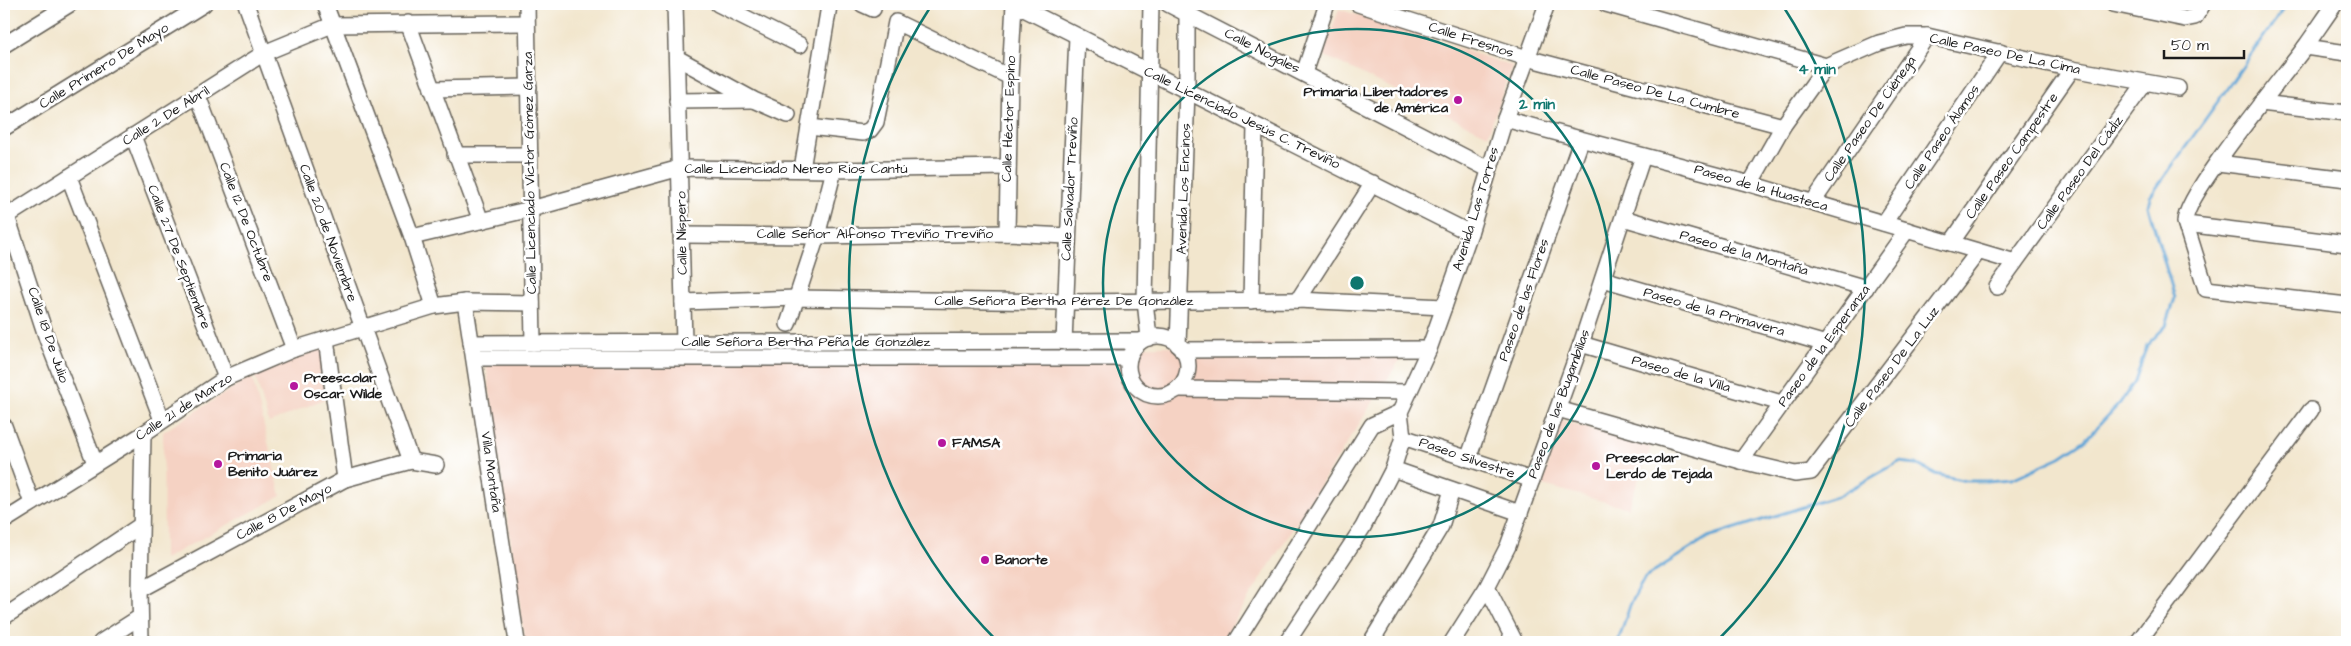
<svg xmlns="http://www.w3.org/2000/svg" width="2351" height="646" font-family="'Architects Daughter',sans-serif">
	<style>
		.built { fill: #f5d2c3 }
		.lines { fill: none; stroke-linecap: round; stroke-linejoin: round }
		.stream { stroke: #60a4d5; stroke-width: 3 }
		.minor-casing { stroke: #67635a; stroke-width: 18 }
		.minor { stroke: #fff; stroke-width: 15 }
		.ring { fill: none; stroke: #0f766e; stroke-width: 2.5 }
		.poi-dot { fill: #b5179e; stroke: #fff; stroke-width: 2 }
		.labels { text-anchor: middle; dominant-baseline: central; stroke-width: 5; stroke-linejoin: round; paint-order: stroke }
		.street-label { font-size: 14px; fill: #1c1c1c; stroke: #fff }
		.poi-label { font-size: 14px; font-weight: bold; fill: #1c1c1c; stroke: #fff; text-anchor: start }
		.centre { fill: #0f766e; stroke: #fff; stroke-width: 2.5 }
		.ring-label { font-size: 15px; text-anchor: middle; font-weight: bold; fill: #0f766e; stroke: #fff; stroke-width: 5; stroke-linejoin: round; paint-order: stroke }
	</style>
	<rect width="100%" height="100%" fill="#fff"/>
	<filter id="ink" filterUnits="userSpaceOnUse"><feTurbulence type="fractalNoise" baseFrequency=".02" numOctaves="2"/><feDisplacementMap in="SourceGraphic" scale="10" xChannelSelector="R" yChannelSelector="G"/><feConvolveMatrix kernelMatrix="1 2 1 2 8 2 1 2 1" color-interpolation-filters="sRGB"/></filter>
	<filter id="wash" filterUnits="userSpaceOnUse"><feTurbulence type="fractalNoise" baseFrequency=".0096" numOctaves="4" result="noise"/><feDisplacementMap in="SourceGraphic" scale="20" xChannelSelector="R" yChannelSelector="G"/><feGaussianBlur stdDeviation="1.12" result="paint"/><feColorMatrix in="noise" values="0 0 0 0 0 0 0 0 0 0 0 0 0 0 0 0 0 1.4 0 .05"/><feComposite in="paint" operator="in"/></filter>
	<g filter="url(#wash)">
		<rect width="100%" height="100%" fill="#f2e6cd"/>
		<g class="built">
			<path d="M1339,9l173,57 -24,69 -165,-80z"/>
			<path d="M1411,342l-190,300h-696l-40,-285z"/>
			<path d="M324,346l7,50 -62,27 -14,-47z"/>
			<path d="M252,376l29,120 -117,63 -1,-127z"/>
			<path d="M1559,420l92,27 -23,61 -85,-23z"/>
		</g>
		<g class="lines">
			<path class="stream" d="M1618,642l12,-37 15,-28 63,-40 130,-41 61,-34 17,2 19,10 31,7h21l25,-2 48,-22 24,-16 36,-38 15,-22 12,-36 19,-19 9,-28 -25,-85 -2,-7 2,-9 137,-193"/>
		</g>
	</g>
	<g filter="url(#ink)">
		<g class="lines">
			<g class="minor-casing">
				<g id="minor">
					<path d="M246,4l165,457"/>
					<path d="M325,4l87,233 22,69"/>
					<path d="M527,4l6,339"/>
					<path d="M675,4l9,338"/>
					<path d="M718,4l82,41"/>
					<path d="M862,4l11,5"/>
					<path d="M1014,4l456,229"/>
					<path d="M1168,4l320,165"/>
					<path d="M1358,4l169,54 256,68"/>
					<path d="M1606,4l220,62 53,-23 27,-7h21l145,33 106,19"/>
					<path d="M2113,4l72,15 10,-2 8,-13"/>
					<path d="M2335,4c-10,14 -20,29 -30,43 -21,29 -121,148 -120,175l21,67 141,16"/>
					<path d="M408,23l73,198"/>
					<path d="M4,45l66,-41"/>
					<path d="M2305,47l42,6"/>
					<path d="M677,58l77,42 34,15"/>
					<path d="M1304,73l23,-69"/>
					<path d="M432,89l97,-2"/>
					<path d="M198,96l96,253"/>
					<path d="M677,101l76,-1"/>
					<path d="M2261,103l86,10"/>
					<path d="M1505,119l245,65 265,78"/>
					<path d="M809,127l54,6 7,-3 6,-8 20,-100 114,55"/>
					<path d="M4,128l200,-124"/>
					<path d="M133,136l93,242"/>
					<path d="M455,155h75"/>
					<path d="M2218,163l129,16"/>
					<path d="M802,169l27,-163"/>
					<path d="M69,177l93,243"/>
					<path d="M1750,184l33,-58 43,-60"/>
					<path d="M1813,202l114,-166"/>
					<path d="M4,207l43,132 48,124"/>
					<path d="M4,218l260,-165 68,-28 195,-2"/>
					<path d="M1623,218l243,70"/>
					<path d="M1884,223l116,-171"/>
					<path d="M2186,224l161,20"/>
					<path d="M1007,233l3,-156 4,-73"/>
					<path d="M682,235l135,1 190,-3 60,3"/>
					<path d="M412,237l119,-28 149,-41 154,2 174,-3"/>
					<path d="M1951,243l121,-174"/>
					<path d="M1603,279l223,65"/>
					<path d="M1997,287l148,-204"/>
					<path d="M1298,300l75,-117"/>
					<path d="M1251,301l4,-175"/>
					<path d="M465,302l52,340"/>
					<path d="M683,302l112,-4 270,4 233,-2 146,7"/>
					<path d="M788,324l29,-88 17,-66"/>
					<circle cx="1158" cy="366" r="30"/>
					<path d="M1149,338l-4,-37 6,-297"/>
					<path d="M326,339l19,140"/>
					<path d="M1064,342l13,-306"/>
					<path d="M471,343l670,-2"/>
					<path d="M1581,344l200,59"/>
					<path d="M1178,345l9,-255v-83"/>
					<path d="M1182,350l247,-1"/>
					<path d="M474,358h655"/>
					<path d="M1178,389l231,3"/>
					<path d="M1558,409l183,52 54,13 16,-2 167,-220"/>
					<path d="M4,426l28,77"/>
					<path d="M1403,437l129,43"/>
					<path d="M1468,459l113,-318"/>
					<path d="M1741,461l166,-231"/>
					<path d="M1393,469l127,44"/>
					<path d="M4,521l139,-87 83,-56 68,-29 140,-43 31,-4 67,1"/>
					<path d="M1487,587l28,55"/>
					<path d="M140,590l205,-111 66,-18 25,4"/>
					<path d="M4,617l137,-92"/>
					<path d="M101,642l39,-25"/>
					<path d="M141,642l-1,-52 3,-156"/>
					<path d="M1236,642l136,-217 28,-13"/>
					<path d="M1287,642l76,-115 30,-58 10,-32 -3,-25 29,-63 15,-42 26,-74 35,-114 42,-115"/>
					<path d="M1371,642l70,-116 11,-36"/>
					<path d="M1452,642l35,-55 21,-41 73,-202 62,-188"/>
					<path d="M2138,642l173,-232"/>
				</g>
			</g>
			<use href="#minor" class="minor"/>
		</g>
	</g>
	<g class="ring">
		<circle cx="1357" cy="283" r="254"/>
		<path d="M998 642A508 508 0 0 1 931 6M1783 6A508 508 0 0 1 1716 642"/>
	</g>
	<g class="poi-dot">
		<circle cx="1458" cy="100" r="5"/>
		<circle cx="294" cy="386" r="5"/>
		<circle cx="942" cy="443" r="5"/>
		<circle cx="218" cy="464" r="5"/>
		<circle cx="1596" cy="466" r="5"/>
		<circle cx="985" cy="560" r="5"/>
	</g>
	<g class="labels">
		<g class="street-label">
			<text transform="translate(1471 40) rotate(18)">Calle Fresnos</text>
			<text transform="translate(1262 51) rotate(27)">Calle Nogales</text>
			<text transform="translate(2005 54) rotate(12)">Calle Paseo De La Cima</text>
			<text transform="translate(104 66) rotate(-32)">Calle Primero De Mayo</text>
			<text transform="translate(1655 92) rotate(15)">Calle Paseo De La Cumbre</text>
			<text transform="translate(166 116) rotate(-32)">Calle 2 De Abril</text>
			<text transform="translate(1242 118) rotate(26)">Calle Licenciado Jesús C. Treviño</text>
			<text transform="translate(1009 119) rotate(-88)">Calle Héctor Espino</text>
			<text transform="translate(1870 119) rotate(-55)">Calle Paseo De Ciénega</text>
			<text transform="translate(1942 137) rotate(-56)">Calle Paseo Álamos</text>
			<text transform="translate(2012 156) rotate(-55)">Calle Paseo Campestre</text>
			<text x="796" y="169">Calle Licenciado Nereo Ríos Cantú</text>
			<text transform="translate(530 173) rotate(-91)">Calle Licenciado Víctor Gómez Garza</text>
			<text transform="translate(2080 173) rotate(-54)">Calle Paseo Del Cádiz</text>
			<text transform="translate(1761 188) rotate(16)">Paseo de la Huasteca</text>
			<text transform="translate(1070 189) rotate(-87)">Calle Salvador Treviño</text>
			<text transform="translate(1184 189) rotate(-88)">Avenida Los Encinos</text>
			<text transform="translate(1476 209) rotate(-73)">Avenida Las Torres</text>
			<text transform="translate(246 222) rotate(69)">Calle 12 De Octubre</text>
			<text transform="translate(328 233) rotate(70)">Calle 20 de Noviembre</text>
			<text transform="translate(682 233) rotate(-91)">Calle Níspero</text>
			<text x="875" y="234">Calle Señor Alfonso Treviño Treviño</text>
			<text transform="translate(1744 253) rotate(16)">Paseo de la Montaña</text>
			<text transform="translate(179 257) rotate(69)">Calle 27 De Septiembre</text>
			<text transform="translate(1524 300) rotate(-71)">Paseo de las Flores</text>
			<text x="1064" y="301">Calle Señora Bertha Pérez De González</text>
			<text transform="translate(1714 312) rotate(16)">Paseo de la Primavera</text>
			<text transform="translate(48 335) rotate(71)">Calle 18 De Julio</text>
			<text x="806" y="342">Calle Señora Bertha Peña de González</text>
			<text transform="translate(1824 346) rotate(-54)">Paseo de la Esperanza</text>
			<text transform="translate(1892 367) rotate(-53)">Calle Paseo De La Luz</text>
			<text transform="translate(1681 374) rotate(16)">Paseo de la Villa</text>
			<text transform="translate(1559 404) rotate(-70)">Paseo de las Bugambilias</text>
			<text transform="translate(184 407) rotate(-33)">Calle 21 de Marzo</text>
			<text transform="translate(1467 458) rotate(19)">Paseo Silvestre</text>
			<text transform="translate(491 472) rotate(82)">Villa Montaña</text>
			<text transform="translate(284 512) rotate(-28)">Calle 8 De Mayo</text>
		</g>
		<g class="poi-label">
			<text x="1448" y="92" text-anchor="end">Primaria Libertadores<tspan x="1448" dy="16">de América</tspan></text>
			<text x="304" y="378">Preescolar<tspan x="304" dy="16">Oscar Wilde</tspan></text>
			<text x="952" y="443">FAMSA</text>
			<text x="228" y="456">Primaria<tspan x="228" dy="16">Benito Juárez</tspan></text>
			<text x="1606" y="458">Preescolar<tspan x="1606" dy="16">Lerdo de Tejada</tspan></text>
			<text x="995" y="560">Banorte</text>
		</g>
	</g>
	<circle cx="1357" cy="283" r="8" class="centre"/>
	<g class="ring-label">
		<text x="1817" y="74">4 min</text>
		<text x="1537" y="109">2 min</text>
	</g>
	<rect width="2351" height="646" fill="none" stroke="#fff" stroke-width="20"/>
	<path d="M2164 50v8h80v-8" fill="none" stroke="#1c1c1c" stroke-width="2.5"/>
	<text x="2171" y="50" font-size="15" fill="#1c1c1c" stroke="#ffffff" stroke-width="4" paint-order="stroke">50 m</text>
</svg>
